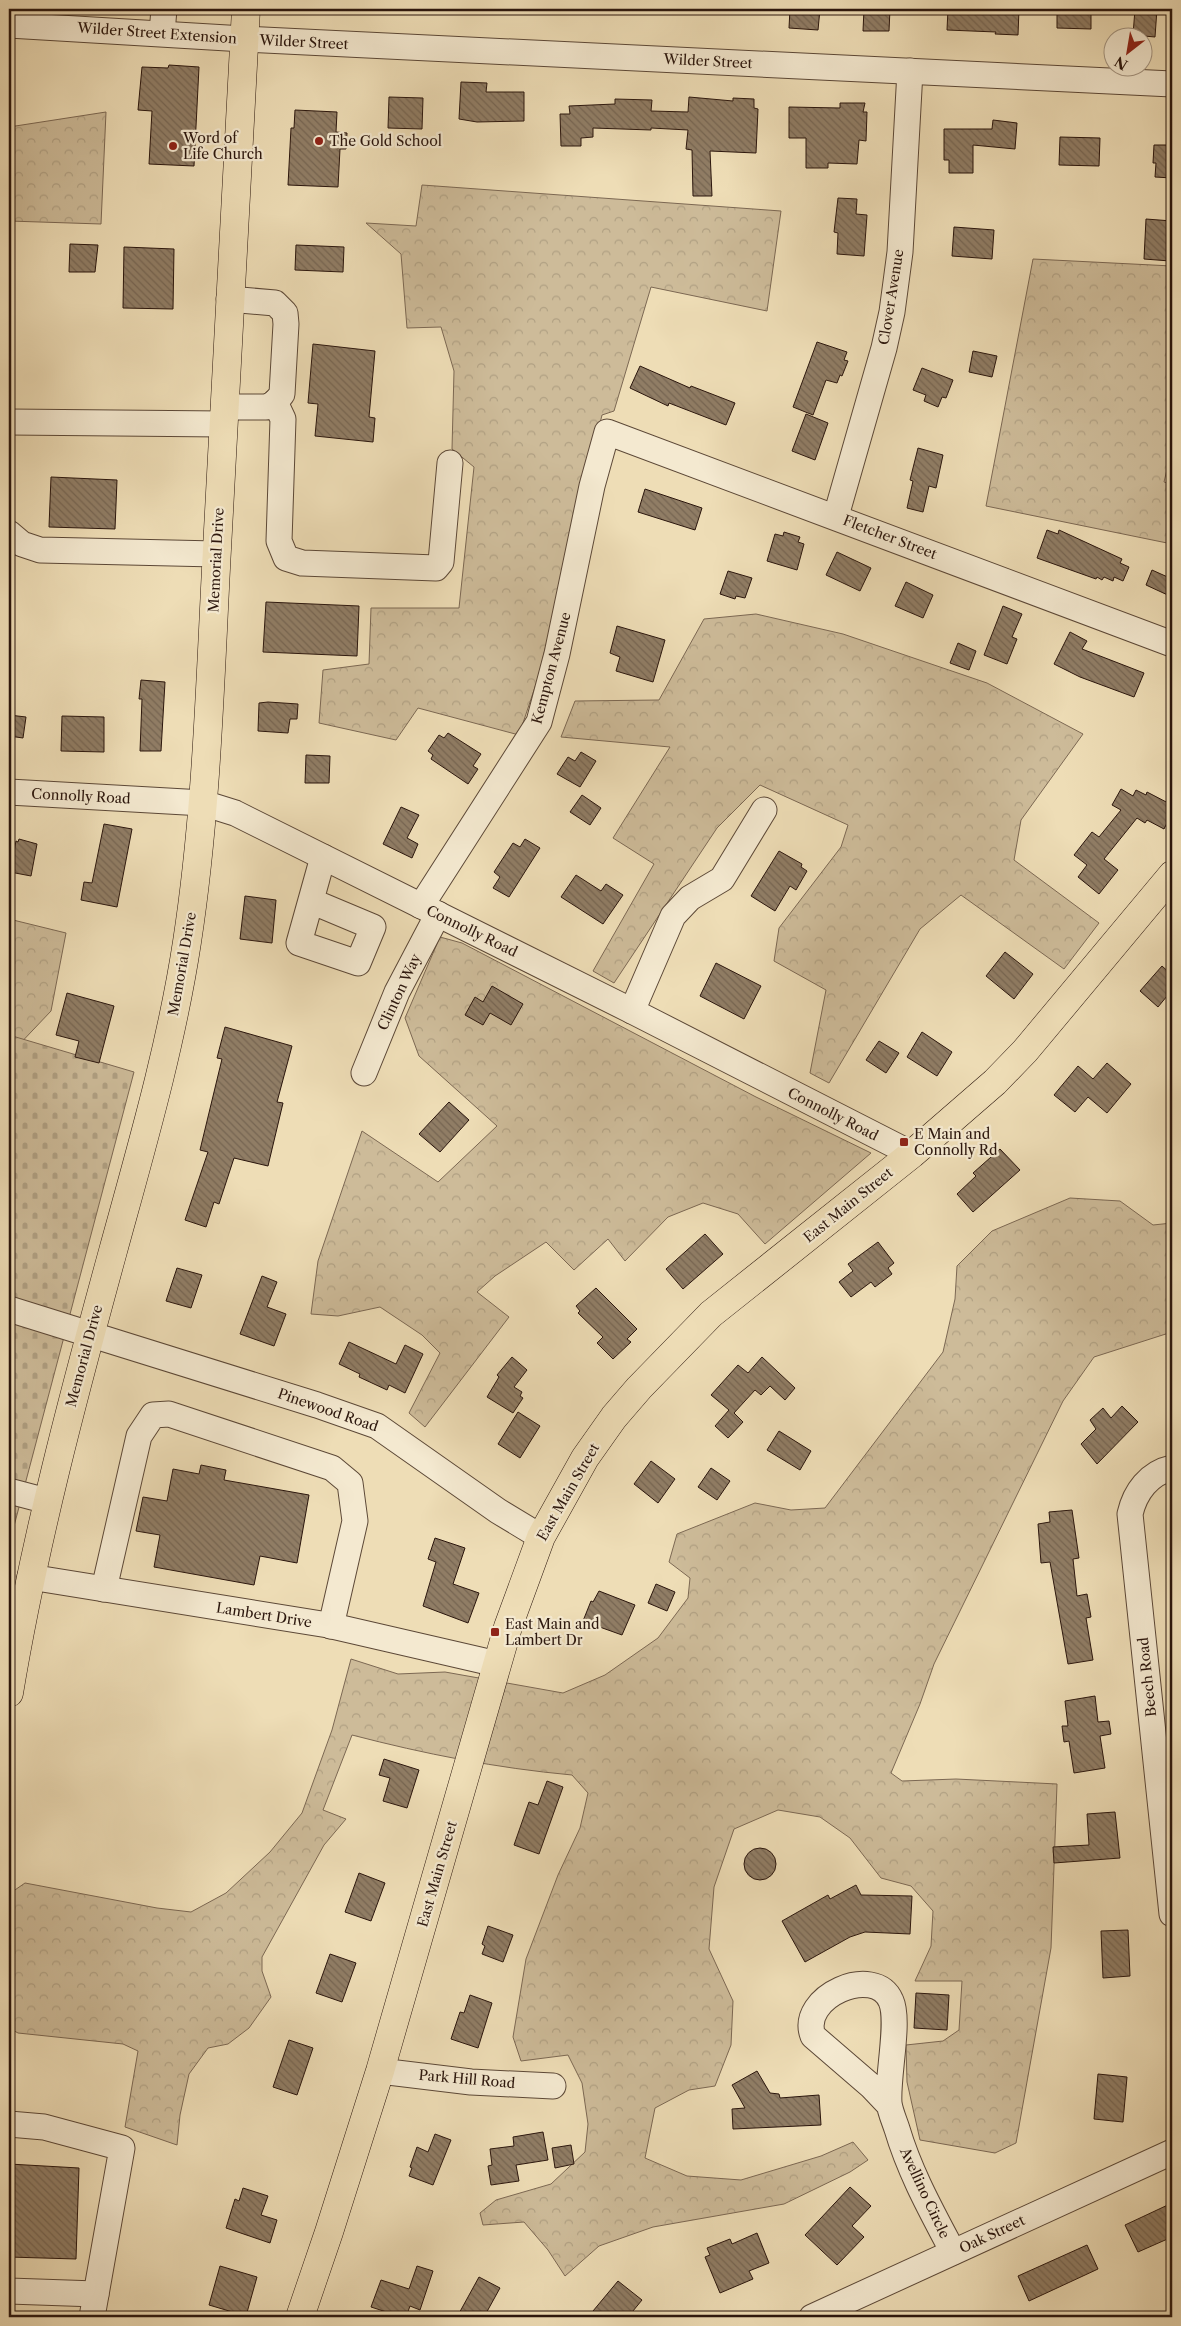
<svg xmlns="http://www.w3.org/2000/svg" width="1181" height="2326" font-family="'Libre Caslon Text',serif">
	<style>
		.forest { fill: url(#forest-crowns); stroke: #7c6853 }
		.cemetery { fill: url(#cemetery-stones); stroke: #7c6853 }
		.building { fill: url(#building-back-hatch); stroke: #2b160d }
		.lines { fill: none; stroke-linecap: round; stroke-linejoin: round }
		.minor-casing { stroke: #5c4837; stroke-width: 27 }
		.major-casing { stroke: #2b160d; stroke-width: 29 }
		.minor { stroke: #f4e9d0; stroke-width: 25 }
		.major { stroke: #eeddb6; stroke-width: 28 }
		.poi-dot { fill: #8f2418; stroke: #f4e9d0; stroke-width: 2 }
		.labels { text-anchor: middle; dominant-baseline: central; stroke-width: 4.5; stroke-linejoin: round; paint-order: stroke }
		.street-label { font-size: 14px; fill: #2b160d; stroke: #f4e9d0 }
		.poi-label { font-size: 14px; fill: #2b160d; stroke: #f4e9d0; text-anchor: start }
	</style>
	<defs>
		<pattern id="forest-crowns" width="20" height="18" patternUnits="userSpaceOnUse" patternTransform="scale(1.25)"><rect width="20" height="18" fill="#cdbb99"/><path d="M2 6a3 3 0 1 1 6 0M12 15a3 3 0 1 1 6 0" fill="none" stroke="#b0a083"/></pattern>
		<pattern id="cemetery-stones" width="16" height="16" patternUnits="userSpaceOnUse" patternTransform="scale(1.25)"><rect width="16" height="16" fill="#cdbb99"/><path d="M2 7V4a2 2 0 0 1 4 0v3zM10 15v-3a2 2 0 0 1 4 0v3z" fill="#b0a083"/></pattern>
		<pattern id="building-back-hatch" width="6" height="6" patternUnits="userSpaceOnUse" patternTransform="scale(1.25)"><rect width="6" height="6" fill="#907d65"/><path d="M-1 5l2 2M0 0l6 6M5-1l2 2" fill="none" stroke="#766552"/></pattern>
	</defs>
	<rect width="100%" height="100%" fill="#eeddb6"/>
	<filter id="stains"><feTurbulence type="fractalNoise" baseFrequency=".004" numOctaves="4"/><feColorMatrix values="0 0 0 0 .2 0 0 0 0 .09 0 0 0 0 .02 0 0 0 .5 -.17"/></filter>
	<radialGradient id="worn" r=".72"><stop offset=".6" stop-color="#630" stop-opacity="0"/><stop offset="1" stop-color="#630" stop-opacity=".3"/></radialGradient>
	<g class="forest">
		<path d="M106,112l-5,112 -92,-3v-94z"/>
		<path d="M422,185l359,26 -14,100 -116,-24 -37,124 -12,4 -64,263 -19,57 -101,-27 -22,32 -77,-17 4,-53 46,-6 2,-56h88l15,-141 -22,-18 2,-78 -13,-44 -34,1 -6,-74 -35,-31 50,3z"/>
		<path d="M1033,259l139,7v183l-8,33 8,2v60l-186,-38z"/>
		<path d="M756,614l87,20 144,49 96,51 -62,86 -7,40 85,63 -35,46 -103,-74 -41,34 -91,154 -19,-10 16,-83 -52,-29 5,-33 62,-81 7,-22 -88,-40 -43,43 -103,155 -21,-12 61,-107 -41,-26 57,-91 -109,-10 14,-36 84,-1 45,-81z"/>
		<path d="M9,919l57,14 -15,78 -37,39h-5z"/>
		<path d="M440,937l22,6 294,154 115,56 -106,91 -27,-30 -35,-11 -35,14 -43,44 -17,-22 -34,31 -28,-28 -51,34 -18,16 32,25 -84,110 -16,-14 31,-60 -18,-18 -42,-28 -42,9 -27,-2 7,-53 44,-130 76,51 59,-56 -78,-70 -14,-38z"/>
		<path d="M1070,1198l50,3 33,24 19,-2v109l-78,25 -31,44 -129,263 -14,40 -29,69 11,8 54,-2 101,5 -6,164 -35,195 -21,10 -75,-13 -13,-58 -1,-37 37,-4 16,-11 3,-49h-47l16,-35 2,-35 -22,-25 -30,-8 -31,-40 -30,-21 -42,-7 -44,19 -20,58 -5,62 24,52 -2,44 -16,41 -26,4 -34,18 -10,50 42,18 54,4 80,-24 32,-14 15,18 -18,12 -66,32 -131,23 -54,19 -34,30 -17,-26 -24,-28 -41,3 -3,-12 16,-13 55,-16 34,-32 3,-28 -6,-41 -14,-28 -47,6 -8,-24 13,-78 32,-84 22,-47 8,-35 -16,-18c-76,-7 -147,-21 -220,-40l-29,75 23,9 -22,26 -62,112v14l9,26 -22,31 -21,16 -20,4 -19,26 -9,41 -3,30 -52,-18 13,-76 -15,-7 -105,-11 -9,-5v-116l3,-20 13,-9 132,25 34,4 35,-19 44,-41 32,-39 30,-83 19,-71 47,15 47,-2 118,21 42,-18 53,-37 30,-40 2,-20 -21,-16 8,-28 78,-31 36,7 34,-2 118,-156 12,-53 2,-33 35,-35z"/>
	</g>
	<path class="cemetery" d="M9,1035l125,37 -125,473z"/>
	<g class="building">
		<path d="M790,9h30l-2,21 -29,-2z"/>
		<path d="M864,9h26l-1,22h-26z"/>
		<path d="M948,9h71l-1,26 -23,-1 1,-2 -49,-2z"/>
		<path d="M1057,9h34v20l-34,-1z"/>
		<path d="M1135,9h22l-2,28 -22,-2z"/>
		<path d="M169,65l30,2 -5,99 -45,-2 3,-53 -14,-1 4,-43 26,1z"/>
		<path d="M461,82l26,1 -1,9h38v29l-47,1 -18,-3z"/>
		<path d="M389,97l34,1 -1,31 -34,-1z"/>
		<path d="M689,97l44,4v-3l21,1v9l4,1 -2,44 -46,-2 2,45h-19l-1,-46 -6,-1 2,-19 -37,-2v2l-58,-2v9l-12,1v8h-20l-1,-32h10l-1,-8 46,-2v-5l37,1 -1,11 37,1z"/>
		<path d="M840,103h25l-2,9h4l-1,29 -7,-1 -2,24 -29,-1v5h-22v-30h-17v-31l51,1z"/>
		<path d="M295,110l42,2 -1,20 11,1 -1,16h-6l-2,38 -50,-2 3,-57h3z"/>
		<path d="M993,120l24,3 -2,26 -42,-4v28h-24v-13h-5v-31h48z"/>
		<path d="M1060,137l40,1 -1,28 -40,-1z"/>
		<path d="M1154,145h18v33l-17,-1 1,-14h-3z"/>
		<path d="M838,198l19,1 -1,15 11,1 -3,41 -27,-2 1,-21 -4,-1z"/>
		<path d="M1146,219l26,2 -2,40 -26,-2z"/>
		<path d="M954,227l40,3 -2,29 -40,-3z"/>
		<path d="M70,244l28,1 -3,27h-26z"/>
		<path d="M296,245l48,2 -1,25 -48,-2z"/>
		<path d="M124,247l50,2 -1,60 -50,-1z"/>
		<path d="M817,342l30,10 -3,8 4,1 -6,15 -2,-1 -3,8 -11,-3 -13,35 -20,-8z"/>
		<path d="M313,344l62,7 -6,66 6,1 -2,24 -58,-6 3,-32 -10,-1z"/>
		<path d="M973,351l24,5 -5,21 -23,-5z"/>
		<path d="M640,366l50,22 1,-2 44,17 -9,22 -57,-22 -1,3 -38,-18z"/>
		<path d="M922,368l31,12 -7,18 -4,-1 -4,10 -14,-6 2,-6 -13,-5z"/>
		<path d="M806,414l22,9 -13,37 -23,-9z"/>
		<path d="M918,448l25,7 -7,33 -7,-2 -6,26 -16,-4 6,-27 -3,-1z"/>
		<path d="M51,477l66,3 -2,49 -66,-2z"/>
		<path d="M645,489l57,19 -7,22 -57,-18z"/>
		<path d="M1047,530l11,4 1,-4 63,29 -2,4 9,4 -6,14 -9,-4 -1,4 -9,-4 -2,3 -5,-3 -1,2 -59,-21z"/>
		<path d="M784,532l16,5 -2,5 6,2 -7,26 -30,-9 8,-27 8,2z"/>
		<path d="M837,552l34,16 -11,23 -34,-16z"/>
		<path d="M1152,570l20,9v18l-26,-12z"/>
		<path d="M728,571l24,7 -7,20 -9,-2 -1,3 -15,-5z"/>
		<path d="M906,582l27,13 -10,23 -28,-12z"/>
		<path d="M266,602l93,4 -2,50 -94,-4z"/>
		<path d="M1003,606l19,8 -10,23 5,2 -10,25 -23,-9z"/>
		<path d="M617,626l48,14 -12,42 -37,-11 4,-14 -10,-4z"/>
		<path d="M1070,632l17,9 -5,8 62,24 -10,24 -54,-20 -26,-13z"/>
		<path d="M958,643l18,8 -7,19 -19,-7z"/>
		<path d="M141,680l24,2 -4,69h-21l2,-52h-3z"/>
		<path d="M268,702l30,2 -1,15h-7l-2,14 -30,-2 1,-28z"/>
		<path d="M9,715l17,2 -3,21 -14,-2z"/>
		<path d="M62,716l42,1v35l-43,-1z"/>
		<path d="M448,733l33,21 -8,12 5,3 -10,15 -37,-25 2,-4 -5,-4 11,-16 5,3z"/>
		<path d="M581,752l15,9 -16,26 -23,-13 11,-17 7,4z"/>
		<path d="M306,755l24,1 -1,27h-24z"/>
		<path d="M1121,789l12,7 3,-6 10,5 1,-3 25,13v8l-8,16 -17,-9 -2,3 -8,-5 -33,41 14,11 -19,24 -21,-17 9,-12 -13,-10 18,-23 7,5 22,-27 -9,-5z"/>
		<path d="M582,795l19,13 -11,17 -20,-13z"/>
		<path d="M401,807l18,8 -12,23 11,6 -6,14 -29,-14z"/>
		<path d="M104,824l28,5 -15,78 -36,-7 3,-18 8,1z"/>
		<path d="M19,839l18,5 -6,32 -21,-4 6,-31 2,1z"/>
		<path d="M525,839l15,9 -31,49 -16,-9 7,-11 -6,-5 19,-29 7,4z"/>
		<path d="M779,851l23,13 -1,3 6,4 -11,19 -6,-4 -15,25 -24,-15z"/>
		<path d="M576,875l25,16 5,-7 17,11 -20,29 -42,-27z"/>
		<path d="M245,896l31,4 -4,43 -32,-4z"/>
		<path d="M1005,952l28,22 -19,25 -28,-23z"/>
		<path d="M716,963l45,23 -17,33 -44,-23z"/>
		<path d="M1162,966l10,9v15l-14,17 -18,-16z"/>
		<path d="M492,986l31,18 -12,21 -21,-12 -7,12 -18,-10 10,-18 8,5z"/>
		<path d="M67,993l47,13 -15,57 -24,-6 4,-16 -23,-6z"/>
		<path d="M225,1027l67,19 -15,56 6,1 -15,63 -34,-8 -15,46 -5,-2 -8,25 -21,-7 23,-68 -8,-2 22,-91 -5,-1z"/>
		<path d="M922,1032l30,20 -15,24 -30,-19z"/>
		<path d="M879,1041l20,12 -13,20 -20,-13z"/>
		<path d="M1107,1063l24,21 -24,29 -19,-16 -13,15 -21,-17 24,-29 15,13z"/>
		<path d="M449,1102l20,18 -29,32 -21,-18z"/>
		<path d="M1000,1149l20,21 -47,42 -16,-18 19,-18 -3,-3z"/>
		<path d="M705,1234l18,20 -40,35 -17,-20z"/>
		<path d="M878,1242l16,21 -6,5 4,6 -17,13 -4,-5 -20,15 -12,-15 14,-11 -5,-7z"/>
		<path d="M177,1268l25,7 -11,33 -25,-7z"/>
		<path d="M262,1276l15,6 -10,25 19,7 -12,32 -34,-12z"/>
		<path d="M596,1288l41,41 -10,10 4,3 -18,17 -16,-16 6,-6 -25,-24 2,-2 -4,-5z"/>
		<path d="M349,1342l47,22 9,-19 18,9 -18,39 -16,-8 -2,5 -28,-13 1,-3 -21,-10z"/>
		<path d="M512,1357l15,13 -13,17 8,5 -2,4 3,2 -10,15 -26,-16 12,-20 -2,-2z"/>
		<path d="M762,1357l33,31 -10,12 -15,-14 -9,9 -6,-5 -21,23 9,9 -15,16 -13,-12 14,-16 -18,-15 27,-30 10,8z"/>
		<path d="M1122,1406l16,16 -41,42 -16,-20 15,-15 -6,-9 13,-12 8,10z"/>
		<path d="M518,1412l22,14 -20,32 -22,-14z"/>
		<path d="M779,1431l32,20 -11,19 -33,-20z"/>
		<path d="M651,1461l24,18 -17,24 -24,-19z"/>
		<path d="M201,1465l25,5 -2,10 85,15 -12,68 -37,-7 -6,29 -100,-18 6,-32 -24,-4 7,-34 24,4 6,-32 26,5z"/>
		<path d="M711,1468l19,13 -13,19 -19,-13z"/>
		<path d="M1072,1510l7,48 -6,1 4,37 10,-2 4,23 -5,1 7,42 -25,4 -18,-102 -9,1 -3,-39 12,-2 -1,-10z"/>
		<path d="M435,1538l30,10 -12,36 26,9 -11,30 -45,-17 13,-44 -8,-3z"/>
		<path d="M656,1584l19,8 -8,19 -19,-8z"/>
		<path d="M599,1591l36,14 -13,30 -39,-14 8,-20 2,1z"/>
		<path d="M1095,1696l3,26 11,-1 2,13 -11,2 5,32 -31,5 -5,-32 -5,1 -2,-16h6l-3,-25z"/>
		<path d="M384,1759l35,11 -12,38 -24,-7 7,-23 -11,-3z"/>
		<path d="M547,1781l16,6 -24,67 -25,-9 15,-43 9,3z"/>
		<path d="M1115,1812l5,46 -66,5 -1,-16 36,-2 -2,-31z"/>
		<circle cx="760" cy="1864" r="16"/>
		<path d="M359,1873l26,10 -14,38 -26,-9z"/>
		<path d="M856,1885l5,10 51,1 -2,38 -45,-2 -15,5 -45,25 -23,-41 46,-26 2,4z"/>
		<path d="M488,1926l25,9 -10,27 -21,-8 3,-8 -3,-2z"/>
		<path d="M1128,1930l2,46 -27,2 -2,-47z"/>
		<path d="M330,1954l26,9 -14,39 -26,-9z"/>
		<path d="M916,1993l33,2 -2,35 -33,-2z"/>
		<path d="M470,1995l22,8 -14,45 -27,-9 9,-27 4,1z"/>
		<path d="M289,2040l24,8 -16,47 -24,-8z"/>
		<path d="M757,2071l13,22 9,1 1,4 39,-3 2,30 -88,4 -1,-20 13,-1 -13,-23z"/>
		<path d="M1098,2074l29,3 -4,45 -29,-3z"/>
		<path d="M543,2132l5,28 -32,5 3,16 -28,4 -3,-19 4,-1 -2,-16 24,-3 -1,-9z"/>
		<path d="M435,2134l16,6 -18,45 -24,-9 3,-8 -2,-1 7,-20 11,5z"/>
		<path d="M571,2145l3,19 -19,4 -3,-20z"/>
		<path d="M9,2164l70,4 -3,91 -67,-2z"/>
		<path d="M850,2187l21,19 -19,20 12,11 -27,28 -32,-30z"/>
		<path d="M243,2188l25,8 -7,19 16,5 -7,23 -44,-15 9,-29 4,2z"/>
		<path d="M1172,2203v34l-34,15 -13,-27z"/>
		<path d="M757,2233l12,30 -20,8 4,8 -33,14 -15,-36 5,-2 -3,-7 23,-9 2,5z"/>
		<path d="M1087,2245l11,24 -69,32 -11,-25z"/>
		<path d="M220,2266l37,11 -11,39 -37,-11z"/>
		<path d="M417,2266l16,5 -13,39 -10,-4 -4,11h-4l-31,-10 10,-27 28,9z"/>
		<path d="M479,2277l21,11 -16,29h-27z"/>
		<path d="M618,2281l24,19 -14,17h-40z"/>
	</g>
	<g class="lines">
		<g class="minor-casing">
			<g id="minor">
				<path d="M9,25l235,14 928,45"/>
				<path d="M162,33l2,-24"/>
				<path d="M275,402l8,17 -4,122 7,17 16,5 134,5 5,-6 9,-99"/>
				<path d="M224,407h42l8,-3 8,-10 4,-70 -1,-11 -10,-10 -46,-4"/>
				<path d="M9,422l214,2"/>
				<path d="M836,516l48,-168 8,-36 8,-60 10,-181"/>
				<path d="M9,533l13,11 18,6 176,4"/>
				<path d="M9,792l194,11 32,10 397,198 280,143"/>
				<path d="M311,901l62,26 -15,36 -59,-20 24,-86"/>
				<path d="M421,906l118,-184 18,-68 35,-168 15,-54 565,212"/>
				<path d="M632,1011l41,-95 17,-18 32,-19 42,-69"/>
				<path d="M364,1073l33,-81 41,-78"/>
				<path d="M9,1309l308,96 60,21 121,85 43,26"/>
				<path d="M1172,1468c-23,5 -37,24 -42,46l42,400"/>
				<path d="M9,1491l38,10"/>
				<path d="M30,1577l298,48 169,39"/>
				<path d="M104,1589l35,-153 14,-21 16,-1 163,54 18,15 5,38 -24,105"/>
				<path d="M380,2071l91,11 82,4"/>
				<path d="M889,2105l-18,-19 -58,-50c-15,-39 62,-73 78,-35 9,20 -4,76 -2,102 1,8 5,17 8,26 13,44 35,83 56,123"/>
				<path d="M9,2124l35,3 78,21 -30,169"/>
				<path d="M9,2291l87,3"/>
				<path d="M812,2317l360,-165"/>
			</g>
		</g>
		<g class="major-casing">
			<g id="major">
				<path d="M9,1693c25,-150 64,-296 104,-442 28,-102 58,-204 74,-309 20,-130 23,-262 30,-393 8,-180 18,-360 29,-540"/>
				<path d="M300,2317l29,-85 51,-161 128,-444 33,-90 44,-79 29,-41 25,-29 72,-74 201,-160 83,-72 30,-31 147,-176"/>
			</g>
		</g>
		<use href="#minor" class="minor"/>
		<use href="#major" class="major"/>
	</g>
	<g class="poi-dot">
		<circle cx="319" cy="141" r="5"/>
		<circle cx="173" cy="146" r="5"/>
		<rect x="899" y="1137" width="10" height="10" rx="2.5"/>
		<rect x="490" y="1627" width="10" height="10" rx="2.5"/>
	</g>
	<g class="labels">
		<g class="street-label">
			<text transform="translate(157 33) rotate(4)">Wilder Street Extension</text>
			<text transform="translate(304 42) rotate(3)">Wilder Street</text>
			<text transform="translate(708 61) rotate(3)">Wilder Street</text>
			<text transform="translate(891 297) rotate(-81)">Clover Avenue</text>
			<text transform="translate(890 537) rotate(21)">Fletcher Street</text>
			<text transform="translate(216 560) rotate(-87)">Memorial Drive</text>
			<text transform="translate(551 668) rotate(-75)">Kempton Avenue</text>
			<text transform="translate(81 796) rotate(3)">Connolly Road</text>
			<text transform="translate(472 931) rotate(26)">Connolly Road</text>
			<text transform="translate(182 964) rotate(-80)">Memorial Drive</text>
			<text transform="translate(399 992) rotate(-65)">Clinton Way</text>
			<text transform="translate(833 1114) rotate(27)">Connolly Road</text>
			<text transform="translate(848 1205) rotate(-39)">East Main Street</text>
			<text transform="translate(84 1356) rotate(-75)">Memorial Drive</text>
			<text transform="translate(328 1410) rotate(19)">Pinewood Road</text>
			<text transform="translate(568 1492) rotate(-60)">East Main Street</text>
			<text transform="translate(264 1615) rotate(9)">Lambert Drive</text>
			<text transform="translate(1147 1677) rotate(-96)">Beech Road</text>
			<text transform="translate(437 1874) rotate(-74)">East Main Street</text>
			<text transform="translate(467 2079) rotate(5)">Park Hill Road</text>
			<text transform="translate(925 2193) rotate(65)">Avellino Circle</text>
			<text transform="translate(992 2234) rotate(-25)">Oak Street</text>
		</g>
		<g class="poi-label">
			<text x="183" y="138">Word of<tspan x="183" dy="16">Life Church</tspan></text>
			<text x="329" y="141">The Gold School</text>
			<text x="914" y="1134">E Main and<tspan x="914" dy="16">Connolly Rd</tspan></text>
			<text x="505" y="1624">East Main and<tspan x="505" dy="16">Lambert Dr</tspan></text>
		</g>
	</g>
	<rect width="1181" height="2326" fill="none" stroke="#eeddb6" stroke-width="30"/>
	<rect x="10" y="10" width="1161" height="2306" fill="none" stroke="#2b160d" stroke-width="2.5"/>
	<rect x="15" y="15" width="1151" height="2296" fill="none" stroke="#2b160d"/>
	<g transform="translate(1128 52) rotate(211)"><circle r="24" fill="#f4e9d0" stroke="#a49582"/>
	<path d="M0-4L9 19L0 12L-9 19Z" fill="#8f2418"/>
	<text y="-8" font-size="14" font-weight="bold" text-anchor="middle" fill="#2b160d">N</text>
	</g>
	<rect width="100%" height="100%" filter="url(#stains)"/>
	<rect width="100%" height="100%" fill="url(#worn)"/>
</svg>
